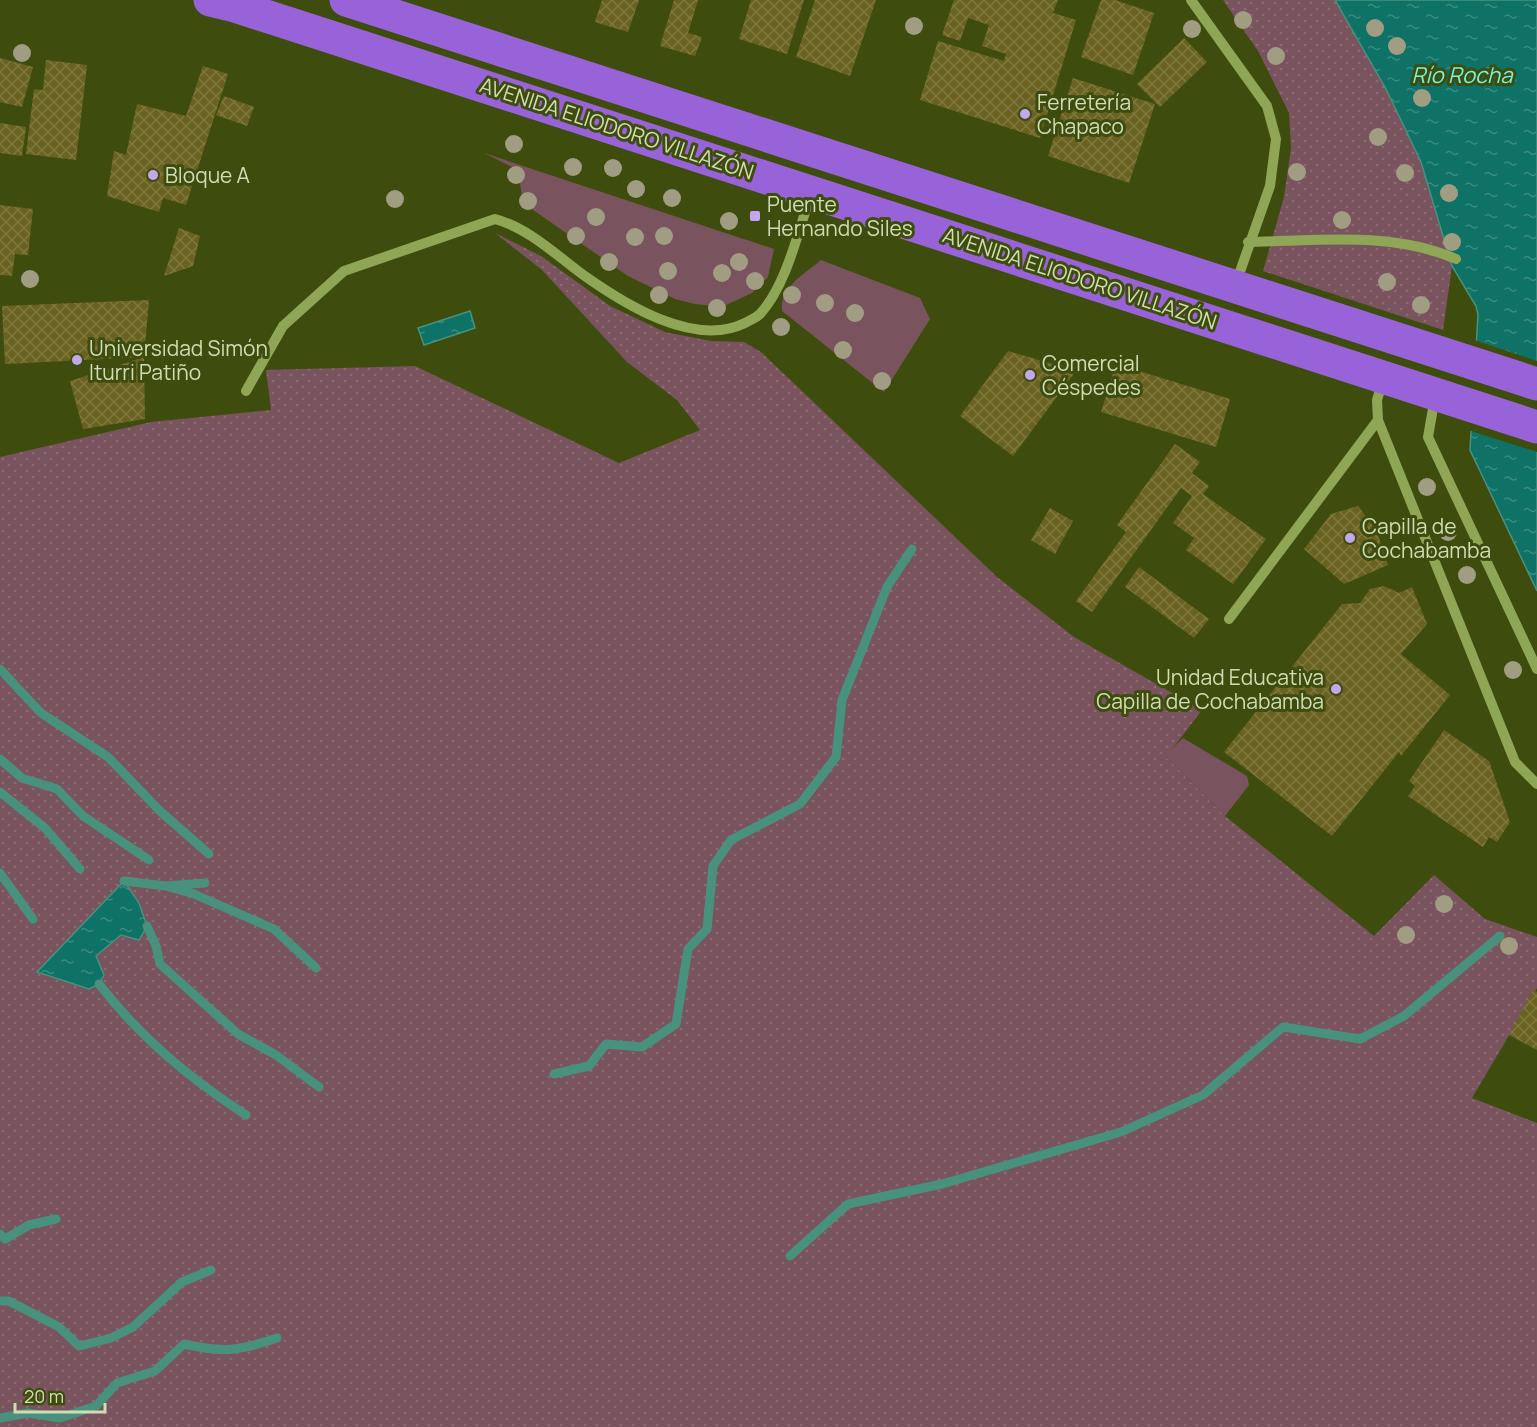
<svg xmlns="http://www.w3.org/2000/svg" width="1537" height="1427" font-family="Manrope,sans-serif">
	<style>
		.grass { fill: url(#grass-dots) }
		.park { fill: #79535d }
		.water { fill: url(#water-ripples); stroke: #48927d; stroke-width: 1.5 }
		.pier { fill: #3e4d0e }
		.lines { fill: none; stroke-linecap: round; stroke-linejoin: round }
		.stream { stroke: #48927d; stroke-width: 9 }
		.building { fill: url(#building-cross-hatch) }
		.minor { stroke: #90a657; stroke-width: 10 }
		.highway { stroke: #9863d8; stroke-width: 33 }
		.tree { fill: #a19d83 }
		.poi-dot { fill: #c4a7f1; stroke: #3e4d0e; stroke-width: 2 }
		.labels { text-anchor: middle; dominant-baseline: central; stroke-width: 6; stroke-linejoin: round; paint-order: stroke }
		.poi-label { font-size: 21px; fill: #cfdcb4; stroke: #3e4d0e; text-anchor: start }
		.street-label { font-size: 21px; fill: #cfdcb4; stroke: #3e4d0e }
		.water-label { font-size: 22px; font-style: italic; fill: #75f2df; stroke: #3e4d0e }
	</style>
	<defs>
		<pattern id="grass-dots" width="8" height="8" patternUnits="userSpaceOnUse" patternTransform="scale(1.5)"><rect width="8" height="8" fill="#79535d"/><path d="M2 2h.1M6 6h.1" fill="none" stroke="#8b6b72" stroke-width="1.8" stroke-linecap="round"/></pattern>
		<pattern id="water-ripples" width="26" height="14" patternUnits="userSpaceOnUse" patternTransform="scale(1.5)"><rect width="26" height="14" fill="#0e7266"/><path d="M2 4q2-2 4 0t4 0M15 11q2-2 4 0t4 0" fill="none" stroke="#3b8c80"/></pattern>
		<pattern id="building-cross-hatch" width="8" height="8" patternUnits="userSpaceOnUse" patternTransform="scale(1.5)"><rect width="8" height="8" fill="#6a6220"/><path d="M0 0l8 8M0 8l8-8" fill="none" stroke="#7e783e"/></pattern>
	</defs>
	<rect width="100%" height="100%" fill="#3e4d0e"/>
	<g class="grass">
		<path d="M1223,0h112l51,89 35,73 31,104 -9,64 -180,-59 21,-74 7,-49 -2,-35 -31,-62z"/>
		<path d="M495,233l46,23 69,50 55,26 46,9 33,1 17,10 236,225 77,60 128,73 -36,47 59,59 149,120 60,-61 51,44 52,18v51l-65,110 65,25v304h-1537v-970l151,-35 120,-12 -5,-40 149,-4 204,97 81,-33 -23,-30 -50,-38 -85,-92z"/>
	</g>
	<g class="park">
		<path d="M484,153l290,96 -6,28 -16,16 -30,14 -27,-3 -20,-5 -47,-23 -105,-73 -5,-33z"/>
		<path d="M821,260l99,38 10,21 -46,73 -102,-81c-3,-24 23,-37 39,-51z"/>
		<path d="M1183,738l64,38 2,9 -24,31 -60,-60z"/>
	</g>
	<g class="water">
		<path d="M1335,0h202v591l-67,-141 8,-135 -2,-9 -24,-40 -31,-104 -35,-73z"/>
		<path d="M470,311l5,17 -51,17 -6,-17z"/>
		<path d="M124,881l15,22 8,23 -8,14 -18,-5 -25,21 8,19 -5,9 -10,5 -52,-17z"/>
	</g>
	<path class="pier" d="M1474,340l63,21v91l-69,-22z"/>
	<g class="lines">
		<g class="stream">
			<path d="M0,669l41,44 67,44 53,55 48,42"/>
			<path d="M0,759l22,19 35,11 26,27 66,44"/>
			<path d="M0,792l45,36 35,41"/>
			<path d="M0,873l33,46"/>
			<path d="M124,881l42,5 39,-3"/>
			<path d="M166,886l28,8 80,35 42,39"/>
			<path d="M147,926l9,20 4,18 78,70 38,21 43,32"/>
			<path d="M99,984c42,54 90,94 147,131"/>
			<path d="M554,1074l35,-8 17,-22 36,3 34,-23 12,-75 19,-20 6,-63 18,-26 69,-36 36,-47 6,-57 45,-113 25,-38"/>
			<path d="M0,1234l5,5 24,-14 27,-6"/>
			<path d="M790,1256l58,-52 94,-20 179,-52 82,-37 80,-68 77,12 44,-23 96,-80"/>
			<path d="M0,1301h9l50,26 20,19 32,-8 22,-11 49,-45 29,-12"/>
			<path d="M0,1418l28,-5 32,5 36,-12 21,-23 38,-12 29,-27c39,9 55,7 93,-6"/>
		</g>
	</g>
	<g class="building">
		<path d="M602,0h37l-11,32 -33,-10z"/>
		<path d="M674,0h24l-10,33 14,4 -7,19 -35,-10z"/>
		<path d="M751,0h53l-17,54 -48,-15z"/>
		<path d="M815,0h61l-26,76 -54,-19z"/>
		<path d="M954,0h104l-5,13 23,7 -36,118 -120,-38 18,-59 66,20 2,-7 -24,-8 7,-21 -21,-7 -8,23 -18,-6z"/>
		<path d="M1101,0h14l39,13 -21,62 -52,-18z"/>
		<path d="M1184,38l23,24 -47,45 -23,-23z"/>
		<path d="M0,58l33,9 -11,40 -22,-5z"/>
		<path d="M46,60l41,5 -11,95 -50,-6 8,-65 9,1z"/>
		<path d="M203,66l25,8 -42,131 -23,-7 -4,14 -52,-16 7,-45 12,4 11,-51 49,12z"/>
		<path d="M1073,78l82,26 -26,79 -81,-27z"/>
		<path d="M224,96l30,11 -7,19 -31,-11z"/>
		<path d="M0,123l26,4 -4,29 -22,-3z"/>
		<path d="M0,205l33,4 -5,46 -13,-1 -3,22 -12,-1z"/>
		<path d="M179,228l21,8 -7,30 -29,10z"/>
		<path d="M149,300l-5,57 1,62 -62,10 -13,-48 74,-24 -139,7 -3,-58z"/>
		<path d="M1008,351l68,20 -63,85 -53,-40z"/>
		<path d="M1116,364l114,35 -14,48 -115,-35z"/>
		<path d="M1175,444l25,18 -8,11 17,13 -6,8 63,45 -33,45 -47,-34 8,-12 -21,-15 19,-27 -11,-8 -89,124 -16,-11 50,-69 -9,-7z"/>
		<path d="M1358,506l18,23 12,36 -44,19 -40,-35 27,-35z"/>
		<path d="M1050,508l23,13 -18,33 -24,-14z"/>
		<path d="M1139,567l70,52 -15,19 -69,-51z"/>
		<path d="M1384,586l15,7 13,-6 15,37 -26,30 49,41 -49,61 -2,-4 -67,84 -108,-84 118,-148 18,-1 10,-14z"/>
		<path d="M1444,730l45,31 21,61 -13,20 -8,-5 -6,10 -75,-51 7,-10 -6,-5z"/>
		<path d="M1533,990l4,2v58l-28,-15z"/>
	</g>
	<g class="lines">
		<g class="minor">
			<path d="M1191,0l76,106 9,33 -6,47 -34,97"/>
			<path d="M1248,242c69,-1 144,-11 208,17"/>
			<path d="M1383,380l-6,20 1,20 137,342 22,22"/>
			<path d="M246,391l37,-65 61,-55 151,-52c33,9 60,35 87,55 42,30 112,74 163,49 5,-3 11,-5 15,-9 26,-28 38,-82 50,-117"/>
			<path d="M1435,397l-7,40 109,232"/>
			<path d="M1229,619l149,-199"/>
		</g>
		<g class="highway">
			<path d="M210,0l25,6 1302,421"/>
			<path d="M346,0l1191,384"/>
		</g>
	</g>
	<g class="tree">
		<circle cx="1243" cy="20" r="9"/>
		<circle cx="914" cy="26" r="9"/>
		<circle cx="1375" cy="28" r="9"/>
		<circle cx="1192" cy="29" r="9"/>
		<circle cx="1397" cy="46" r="9"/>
		<circle cx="22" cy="53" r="9"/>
		<circle cx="1276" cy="56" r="9"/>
		<circle cx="1422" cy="98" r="9"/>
		<circle cx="1378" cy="137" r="9"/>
		<circle cx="514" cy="144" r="9"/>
		<circle cx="573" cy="167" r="9"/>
		<circle cx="613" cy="168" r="9"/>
		<circle cx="1297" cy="172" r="9"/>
		<circle cx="1405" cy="173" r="9"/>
		<circle cx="516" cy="175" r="9"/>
		<circle cx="636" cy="189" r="9"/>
		<circle cx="1449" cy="193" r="9"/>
		<circle cx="672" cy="198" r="9"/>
		<circle cx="395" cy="199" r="9"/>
		<circle cx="528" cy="201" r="9"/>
		<circle cx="596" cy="217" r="9"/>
		<circle cx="1342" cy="220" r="9"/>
		<circle cx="729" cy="221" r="9"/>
		<circle cx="576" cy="236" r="9"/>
		<circle cx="664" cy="236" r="9"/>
		<circle cx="635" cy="237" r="9"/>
		<circle cx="1452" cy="242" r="9"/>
		<circle cx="609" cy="262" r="9"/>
		<circle cx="739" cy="262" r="9"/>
		<circle cx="668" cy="271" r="9"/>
		<circle cx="722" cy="273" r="9"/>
		<circle cx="30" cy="279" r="9"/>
		<circle cx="755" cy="281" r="9"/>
		<circle cx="1387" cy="282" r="9"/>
		<circle cx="659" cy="295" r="9"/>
		<circle cx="792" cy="295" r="9"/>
		<circle cx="825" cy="303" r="9"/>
		<circle cx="1421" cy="305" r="9"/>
		<circle cx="717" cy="308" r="9"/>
		<circle cx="855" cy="313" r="9"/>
		<circle cx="781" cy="327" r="9"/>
		<circle cx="843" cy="350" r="9"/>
		<circle cx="882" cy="381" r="9"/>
		<circle cx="1427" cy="487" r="9"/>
		<circle cx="1448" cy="532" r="9"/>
		<circle cx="1467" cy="575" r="9"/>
		<circle cx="1513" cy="670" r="9"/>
		<circle cx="1444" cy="904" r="9"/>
		<circle cx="1406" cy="935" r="9"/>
		<circle cx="1509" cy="946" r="9"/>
	</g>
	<g class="poi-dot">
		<circle cx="1025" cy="114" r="6"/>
		<circle cx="153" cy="175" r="6"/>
		<rect x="749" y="210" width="12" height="12" rx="3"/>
		<circle cx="77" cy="360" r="6"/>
		<circle cx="1030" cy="375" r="6"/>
		<circle cx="1350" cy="538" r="6"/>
		<circle cx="1336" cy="689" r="6"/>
	</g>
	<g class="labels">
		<g class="poi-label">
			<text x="1037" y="102">Ferretería<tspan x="1037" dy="24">Chapaco</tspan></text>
			<text x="165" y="175">Bloque A</text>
			<text x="767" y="204">Puente<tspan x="767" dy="24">Hernando Siles</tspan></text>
			<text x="89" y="348">Universidad Simón<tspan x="89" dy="24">Iturri Patiño</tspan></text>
			<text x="1042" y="363">Comercial<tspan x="1042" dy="24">Céspedes</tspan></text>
			<text x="1362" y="526">Capilla de<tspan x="1362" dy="24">Cochabamba</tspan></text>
			<text x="1324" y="677" text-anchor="end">Unidad Educativa<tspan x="1324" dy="24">Capilla de Cochabamba</tspan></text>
		</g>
		<g class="street-label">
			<text transform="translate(617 128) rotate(18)">AVENIDA ELIODORO VILLAZÓN</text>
			<text transform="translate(1080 278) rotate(18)">AVENIDA ELIODORO VILLAZÓN</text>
		</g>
		<g class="water-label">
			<text x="1462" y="75">Río Rocha</text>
		</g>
	</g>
	<path d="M15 1403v9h90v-9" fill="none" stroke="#cfdcb4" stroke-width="3"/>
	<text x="24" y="1403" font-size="18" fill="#cfdcb4" stroke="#3e4d0e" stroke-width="4.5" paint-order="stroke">20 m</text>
</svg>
